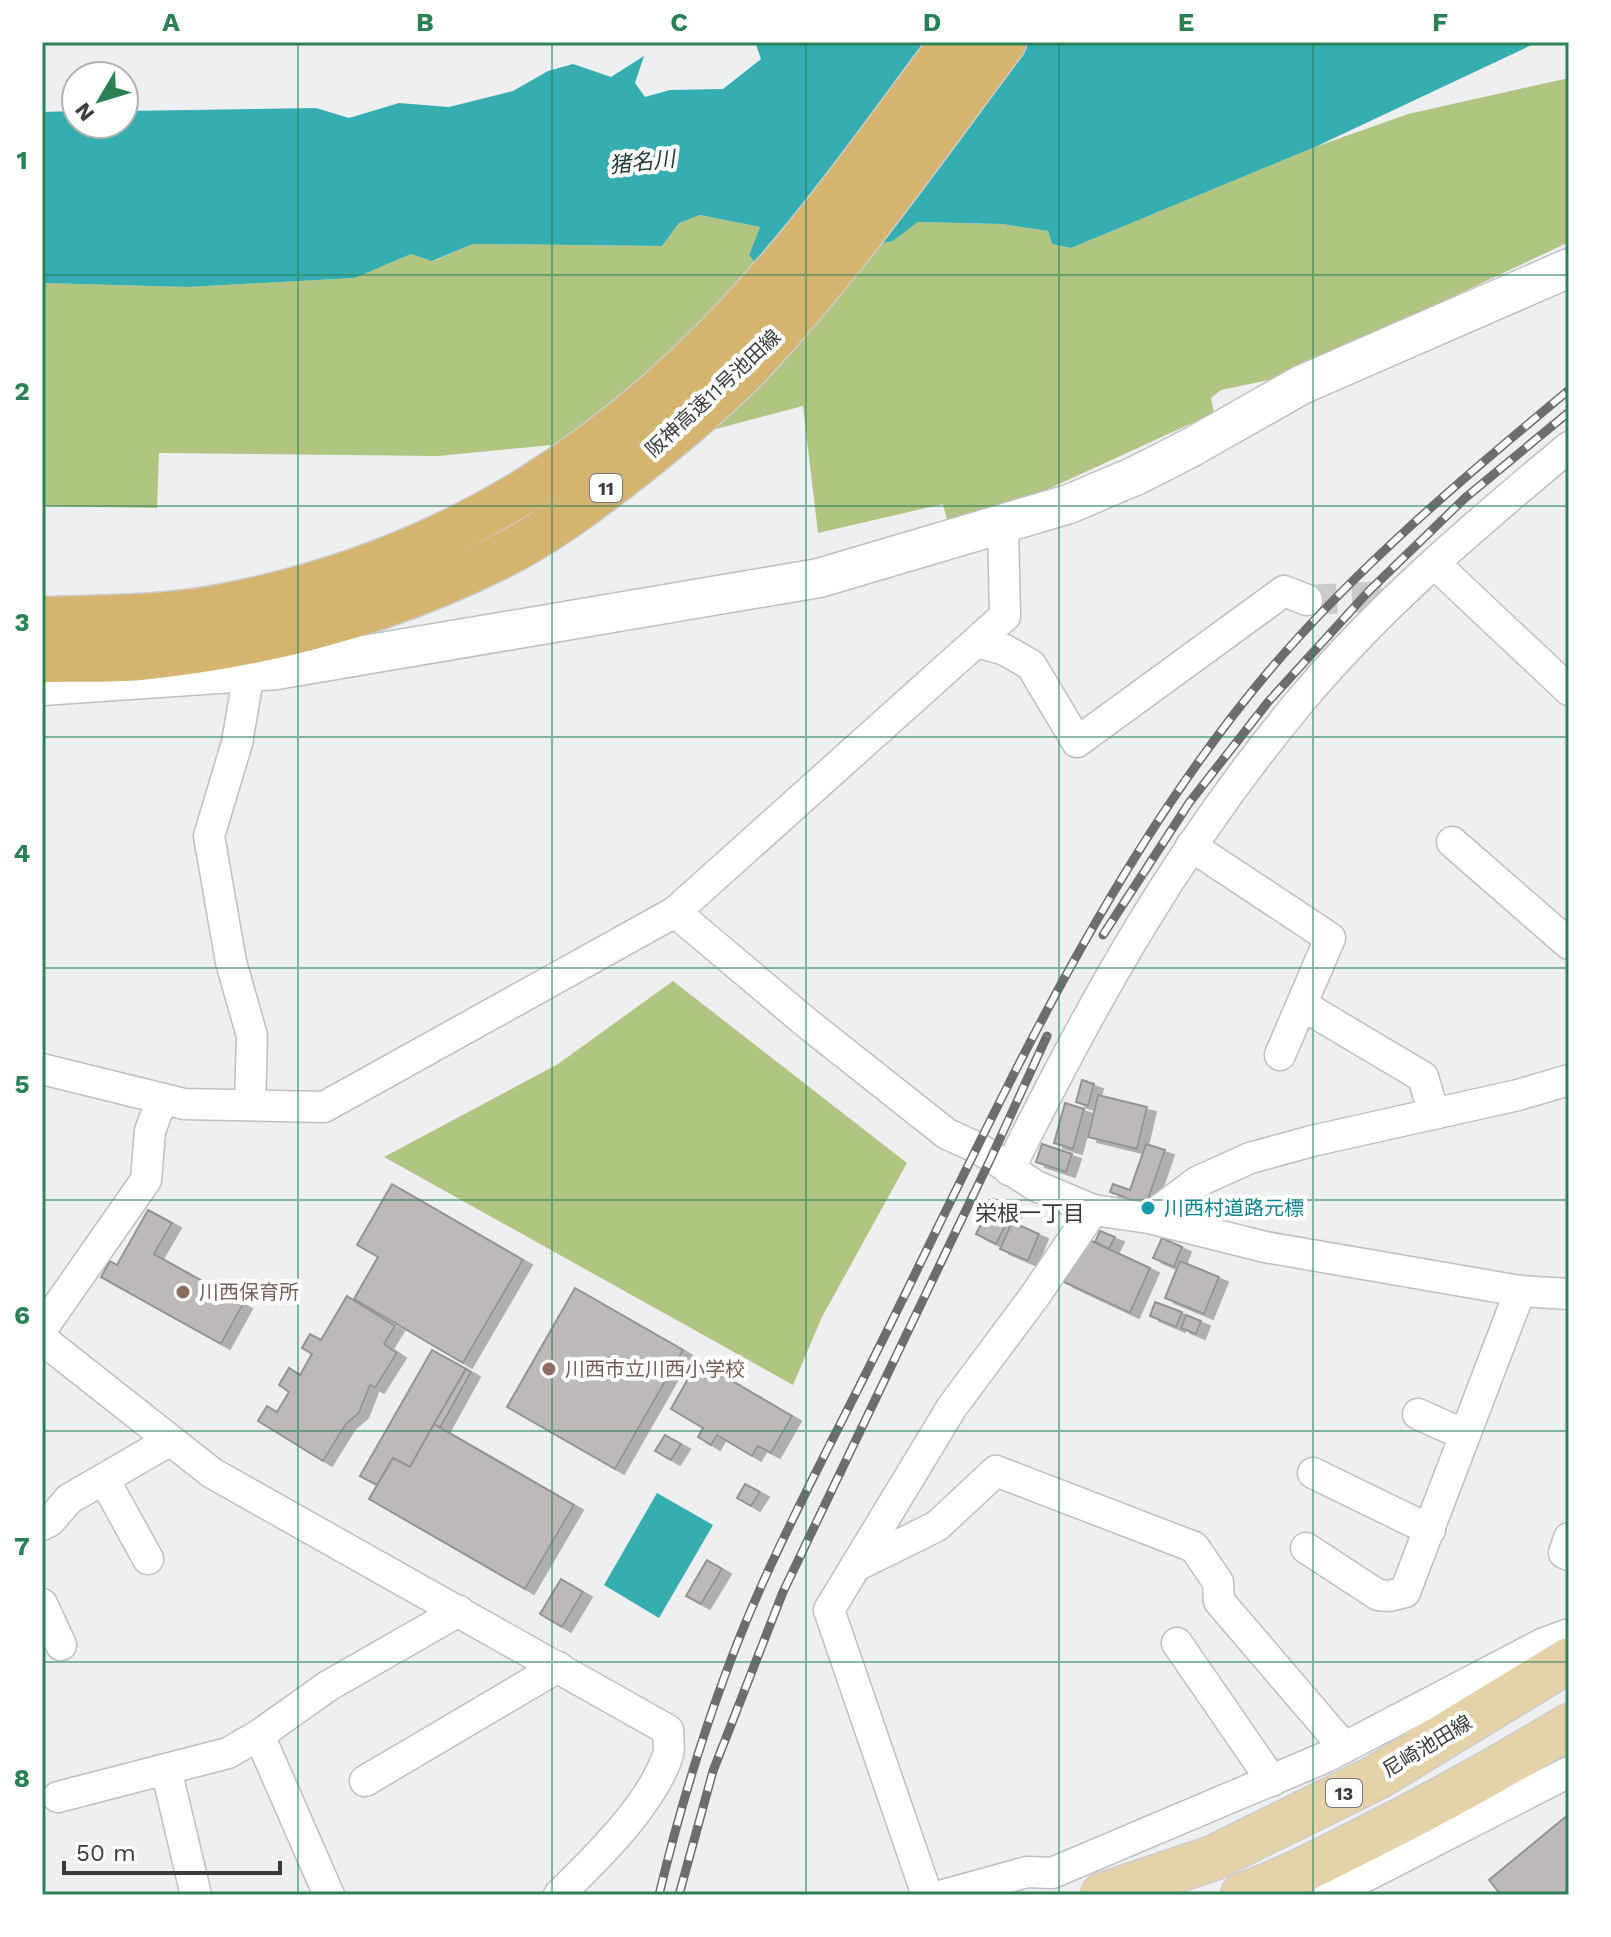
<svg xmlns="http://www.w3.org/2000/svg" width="1611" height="1937" font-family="'Work Sans','Noto Sans JP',sans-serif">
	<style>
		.green { fill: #b2c482 }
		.water { fill: #35adb1 }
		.building { fill: #bcb9b8; stroke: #959392; stroke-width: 2; filter: url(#shadow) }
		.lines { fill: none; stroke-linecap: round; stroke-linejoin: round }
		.minor-tunnel { stroke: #c9cbcd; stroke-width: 30; stroke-dasharray: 30 15; stroke-linecap: butt }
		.minor-casing { stroke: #bdbfc1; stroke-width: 33 }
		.tertiary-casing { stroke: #bdbfc1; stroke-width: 41 }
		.primary-casing { stroke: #ccc; stroke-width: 47 }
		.motorway-casing { stroke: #ccc; stroke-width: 47 }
		.minor { stroke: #fff; stroke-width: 30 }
		.tertiary { stroke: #fff; stroke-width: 38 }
		.primary { stroke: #e6d2a9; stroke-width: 44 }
		.motorway { stroke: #d5b46f; stroke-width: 44 }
		.rail-casing { stroke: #6b6d6e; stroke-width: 9 }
		.rail { stroke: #fff; stroke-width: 6; stroke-dasharray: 18; stroke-linecap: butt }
		.grid { fill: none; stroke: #2a8154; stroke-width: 2; stroke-opacity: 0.55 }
		.culture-dot { fill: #0f9aa8; stroke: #fff; stroke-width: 3 }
		.education-dot { fill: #8d6e63; stroke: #fff; stroke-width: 3 }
		.labels { text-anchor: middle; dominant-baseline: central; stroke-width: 8; stroke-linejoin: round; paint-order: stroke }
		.shield { fill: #fff; stroke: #757676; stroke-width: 2 }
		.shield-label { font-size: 18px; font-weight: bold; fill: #3a3b3c }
		.street-label { font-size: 20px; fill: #3a3b3c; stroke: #fff }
		.culture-label { font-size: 20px; fill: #0d838f; stroke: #fff; text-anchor: start }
		.education-label { font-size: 20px; fill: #785e54; stroke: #fff; text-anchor: start }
		.water-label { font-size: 22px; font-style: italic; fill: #1f3939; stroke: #fff }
		.neighbourhood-label { font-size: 22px; fill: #3a3b3c; stroke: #fff }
		.neatline { fill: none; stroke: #2a8154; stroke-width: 3 }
		.grid-label { font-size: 26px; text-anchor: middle; font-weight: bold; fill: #2a8154 }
	</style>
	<defs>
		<filter id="shadow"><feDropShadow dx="9" dy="5" stdDeviation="0" flood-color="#0004"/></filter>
	</defs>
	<rect width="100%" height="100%" fill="#edeff1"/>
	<g class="green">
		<path d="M1569,78v164l-287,135 -61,13 -10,8 3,15 -179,82 -87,29 -5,-20 -125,29 -15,-127 -87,23 -278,27 -279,-3 -2,55 -115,-2v-223l146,4 167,-9 56,-24 22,7 40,-17 189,2 17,-23 21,-8 60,12 -11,28 144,-14 25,-19 84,2 46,7 4,13 19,4 244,-101 93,-33z"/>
		<path d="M673,981l234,182 -85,154 -29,68 -409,-228 174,-93z"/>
	</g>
	<g class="water">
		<path d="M755,42h783l-223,105 -244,101 -19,-4 -4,-13 -46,-7 -84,-2 -25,19 -136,23 -8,-9 11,-28 -60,-12 -21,8 -17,23 -189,-2 -41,17 -21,-7 -56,24 -167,9 -146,-4v-171l34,-1v13h48v-13l192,-3 33,10 50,-15 50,4 64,-16 35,-20 25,-7 38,13 33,-21 -9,27 10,14 25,-7 53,-1 38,-30z"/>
		<path d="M657,1493l56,32 -54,93 -55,-33z"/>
	</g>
	<g class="building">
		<path d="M1082,1080l12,4 -6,22 -12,-4z"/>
		<path d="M1098,1095l49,12 -10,42 -49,-12z"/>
		<path d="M1065,1103l19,6 -11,40 -19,-6z"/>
		<path d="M1042,1144l30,10 -6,18 -30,-10z"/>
		<path d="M1146,1144l19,6 -19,55 -36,-13 3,-8 17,6z"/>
		<path d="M392,1184l131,76 -60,103 -109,-64 24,-42 -21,-12z"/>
		<path d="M993,1199l21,10 -18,35 -20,-10z"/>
		<path d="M148,1210l24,13 -18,31 89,50 -22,40 -120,-67 9,-16 7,4z"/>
		<path d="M1012,1222l27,12 -11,27 -28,-12z"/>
		<path d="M1100,1231l15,6 -6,12 -14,-7z"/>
		<path d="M1085,1238l65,30 -20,45 -66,-31z"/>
		<path d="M1162,1238l20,9 -8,20 -21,-9z"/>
		<path d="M1180,1261l39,16 -15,37 -39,-16z"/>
		<path d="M575,1288l108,62 -68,119 -108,-62z"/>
		<path d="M347,1296l48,30 -11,18 13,9 -22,35 -5,-3 -11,28 -13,11 -23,37 -65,-40 9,-15 10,6 12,-20 -10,-7 10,-17 11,7 12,-21 -10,-6 8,-14 11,6z"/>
		<path d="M1155,1302l27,10 -6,15 -26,-11z"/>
		<path d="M1186,1315l15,6 -5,13 -15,-6z"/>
		<path d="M432,1350l34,19 -56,98 -17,-9 -16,27 -17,-9z"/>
		<path d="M698,1361l94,55 -21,37 -13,-7 -6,10 -35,-21 -6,10 -13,-8 5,-9 -32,-19z"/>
		<path d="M466,1369l5,3 -31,56 -6,-4z"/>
		<path d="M434,1424l140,81 -49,84 -156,-90 24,-41 17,9z"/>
		<path d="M665,1435l16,9 -10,16 -16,-9z"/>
		<path d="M745,1484l15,8 -9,14 -14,-8z"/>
		<path d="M707,1560l15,9 -21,35 -15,-8z"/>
		<path d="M561,1579l22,13 -21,35 -22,-13z"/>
		<path d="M1569,1814v81h-68l-12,-15z"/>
	</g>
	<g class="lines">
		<path class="minor-tunnel" d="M1307,600l78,-4"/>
		<g class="minor-casing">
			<g id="minor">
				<path d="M1435,564l134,126"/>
				<path d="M977,642l28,8 26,15 46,77 207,-151 23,9"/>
				<path d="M249,672l-12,71 -28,93 22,126 21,74 -2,69"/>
				<path d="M1452,842l117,102"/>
				<path d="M1191,846l139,92 -50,117"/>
				<path d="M675,912l133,112 139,110 31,14 58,38 57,24 56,8 116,29 255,44 49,3"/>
				<path d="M1302,1005l121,72 11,37"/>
				<path d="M42,1069l142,35 140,3 351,-195 330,-296 -2,-91"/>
				<path d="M1009,1170c84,-170 170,-324 293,-471 79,-94 173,-174 267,-252"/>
				<path d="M1149,1218l48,-36 53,-24 62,-17 206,-46 51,-15"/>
				<path d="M42,1329l104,-149 4,-49 12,-32"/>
				<path d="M42,1339l170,134 456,257c0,8 2,18 0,25 -17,51 -72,103 -109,140"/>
				<path d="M1418,1414l47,21"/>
				<path d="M1313,1473l117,57"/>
				<path d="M104,1479l44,80"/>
				<path d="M42,1525l8,-4 19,-22 100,-58"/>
				<path d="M1569,1538l-5,15 5,2"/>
				<path d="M1306,1548l72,47 11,1 16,-4 115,-301"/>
				<path d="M856,1566l81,-40 59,-55 198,76 24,35 1,19 125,146"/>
				<path d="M42,1604l19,41"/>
				<path d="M1177,1643l95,138"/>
				<path d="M259,1735l70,160"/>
				<path d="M166,1769l30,126"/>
				<path d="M365,1781l193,-114"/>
				<path d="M58,1797l170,-44 31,-18 69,-49 131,-75"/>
				<path d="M927,1895l-98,-285 123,-203 82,-110 59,-87"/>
				<path d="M944,1895l83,-23 25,1 274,-116 218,-114 25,-9"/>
				<path d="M1329,1895l240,-123"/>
			</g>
		</g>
		<g class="tertiary-casing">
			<path id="tertiary" d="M42,686l234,-16 543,-92 250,-74 68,-29 53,-27 111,-63 268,-117"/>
		</g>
		<g class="primary-casing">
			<g id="primary">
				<path d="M1103,1895l110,-37 164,-81 192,-117"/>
				<path d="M1243,1895c42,-15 83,-36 122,-56 70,-35 137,-72 204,-113"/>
			</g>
		</g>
		<g class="motorway-casing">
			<g id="motorway">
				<path d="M42,619c62,-2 126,-1 187,-14 225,-44 399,-160 547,-333 63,-73 119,-153 177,-230"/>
				<path d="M42,660c32,-1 65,1 97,-2 131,-13 257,-47 374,-108 46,-25 88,-58 129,-90 39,-31 78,-64 112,-100 92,-99 169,-210 250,-318"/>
			</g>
		</g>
		<use href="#minor" class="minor"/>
		<use href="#tertiary" class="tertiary"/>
		<use href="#primary" class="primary"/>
		<use href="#motorway" class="motorway"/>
		<g class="rail-casing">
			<g id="rail">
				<path d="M1103,935l86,-132 79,-101 100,-110 97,-94 104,-86"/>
				<path d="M659,1895c25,-104 58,-209 101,-306 40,-90 88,-178 131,-266 111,-225 215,-458 377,-651 89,-105 196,-195 301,-282"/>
				<path d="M679,1895l34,-124 70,-179 208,-434 56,-122"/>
			</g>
		</g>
		<use href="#rail" class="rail"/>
	</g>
	<path class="grid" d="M298,42v1853M552,42v1853M806,42v1853M1059,42v1853M1313,42v1853M42,275h1527M42,506h1527M42,737h1527M42,968h1527M42,1200h1527M42,1431h1527M42,1662h1527"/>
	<circle class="culture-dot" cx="1148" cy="1208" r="8"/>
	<g class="education-dot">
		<circle cx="183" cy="1292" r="8"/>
		<circle cx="549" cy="1369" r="8"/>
	</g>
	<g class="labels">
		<g class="shield">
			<rect x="590" y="474" width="32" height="28" rx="6"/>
			<rect x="1326" y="1779" width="36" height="28" rx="6"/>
		</g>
		<g class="shield-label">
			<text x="606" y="488">11</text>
			<text x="1344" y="1793">13</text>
		</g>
		<g class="street-label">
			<text transform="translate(713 393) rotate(-43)">阪神高速11号池田線</text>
			<text transform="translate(1427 1746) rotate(-31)">尼崎池田線</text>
		</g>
		<g class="culture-label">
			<text x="1164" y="1208">川西村道路元標</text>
		</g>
		<g class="education-label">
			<text x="199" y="1292">川西保育所</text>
			<text x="565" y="1369">川西市立川西小学校</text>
		</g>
		<g class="water-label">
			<text transform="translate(642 162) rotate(-6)">猪名川</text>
		</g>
		<g class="neighbourhood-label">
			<text x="1030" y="1213">栄根一丁目</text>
		</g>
	</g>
	<rect width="1611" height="1937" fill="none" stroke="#ffffff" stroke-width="88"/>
	<g transform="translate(100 100) rotate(232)"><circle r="38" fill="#ffffff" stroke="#b0b1b1" stroke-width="2"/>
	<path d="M0-6L14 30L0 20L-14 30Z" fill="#2a8154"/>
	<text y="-12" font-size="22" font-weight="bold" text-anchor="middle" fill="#3a3b3c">N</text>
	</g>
	<path d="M64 1861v12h216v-12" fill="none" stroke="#3a3b3c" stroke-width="4"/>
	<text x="76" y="1861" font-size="24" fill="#3a3b3c" stroke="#ffffff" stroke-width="6" paint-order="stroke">50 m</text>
	<rect x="44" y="44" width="1523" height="1849" class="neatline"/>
	<g class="grid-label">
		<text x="171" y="31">A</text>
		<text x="425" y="31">B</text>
		<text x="679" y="31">C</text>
		<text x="932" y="31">D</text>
		<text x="1186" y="31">E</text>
		<text x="1440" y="31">F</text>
		<text x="22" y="169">1</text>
		<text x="22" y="400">2</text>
		<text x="22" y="631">3</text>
		<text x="22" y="862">4</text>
		<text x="22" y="1093">5</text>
		<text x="22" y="1324">6</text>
		<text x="22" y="1555">7</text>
		<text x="22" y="1787">8</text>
	</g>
</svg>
